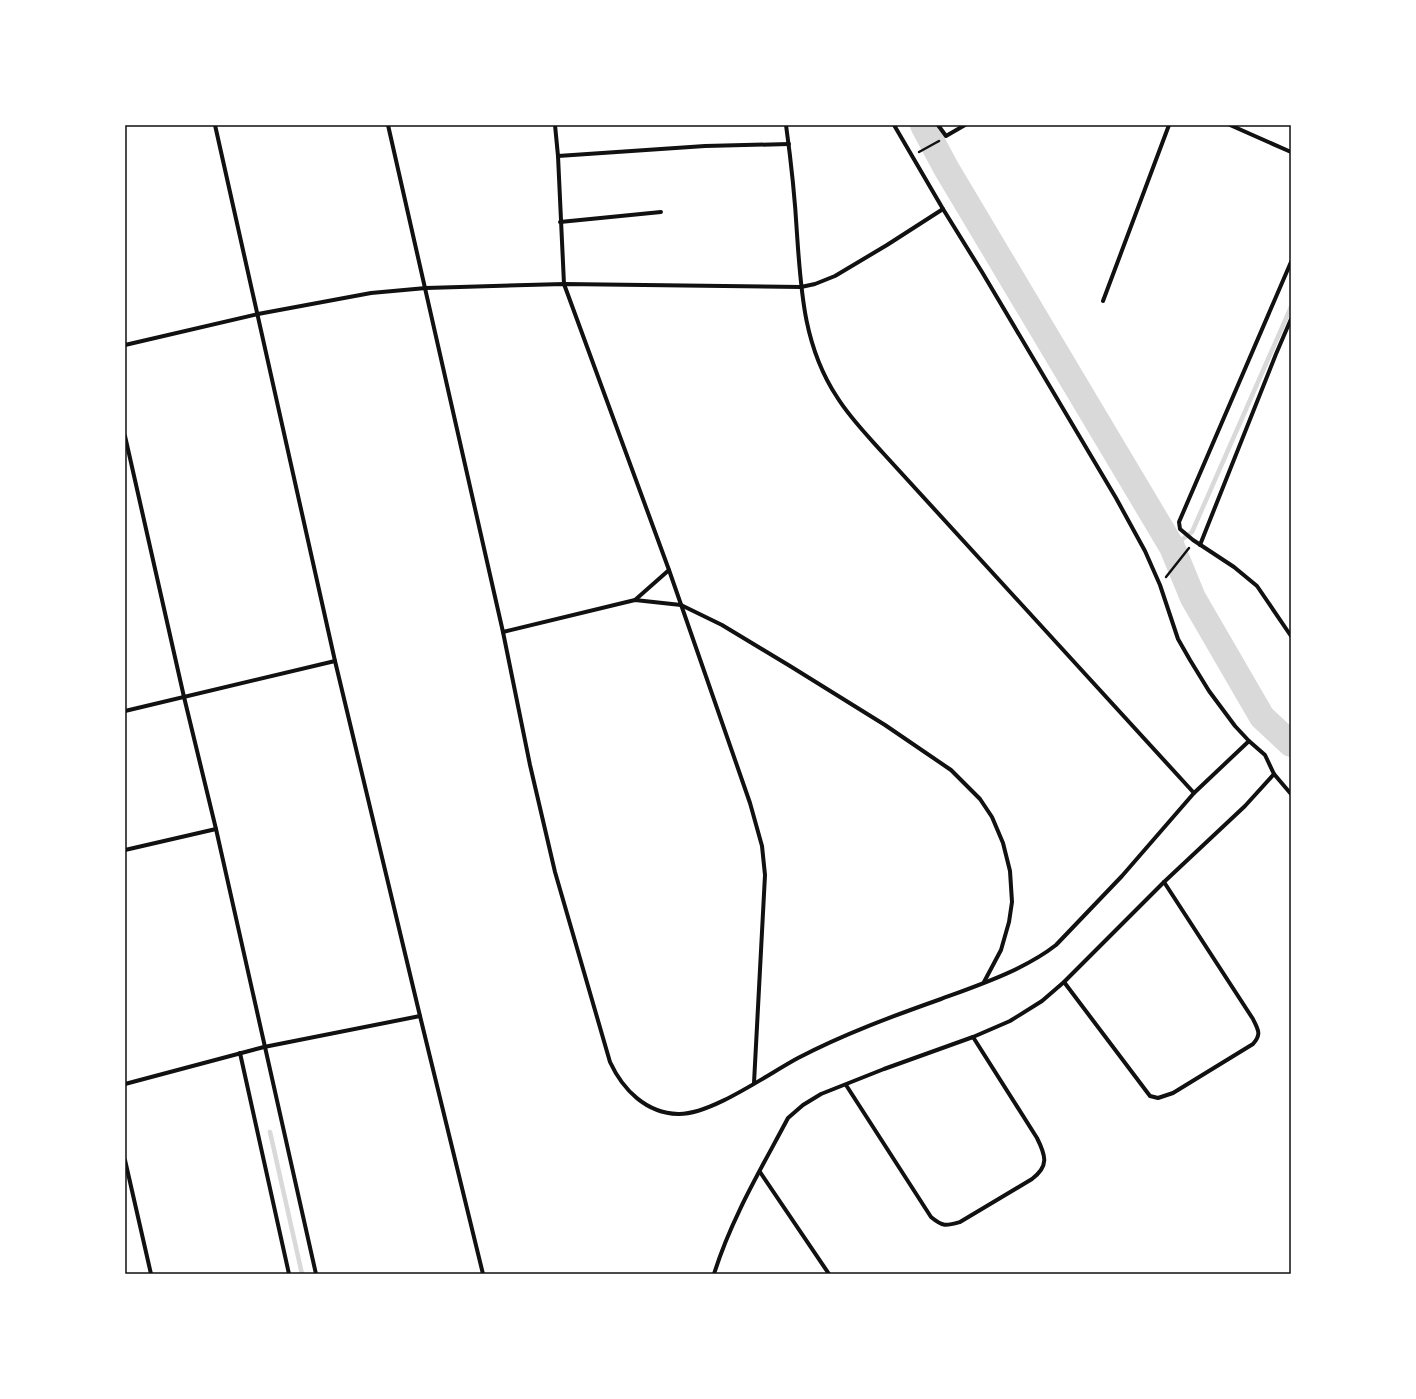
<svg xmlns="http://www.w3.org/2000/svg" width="1416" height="1399" font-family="'Asap Condensed',sans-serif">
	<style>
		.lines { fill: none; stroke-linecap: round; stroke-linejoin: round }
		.stream { stroke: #d9d9d9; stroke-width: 4.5 }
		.river { stroke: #d9d9d9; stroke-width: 26 }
		.path { stroke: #111; stroke-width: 2.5 }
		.minor { stroke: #111; stroke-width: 4 }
		.neatline { fill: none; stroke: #111; stroke-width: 1.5 }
	</style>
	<rect width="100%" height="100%" fill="#fff"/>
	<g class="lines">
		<g class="stream">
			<path d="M1172,547l20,-15 99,-225"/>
			<path d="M270,1132l32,142"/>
		</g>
		<path class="river" d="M923,125l23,43 226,379 21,51 69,119 29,27"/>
		<g class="path">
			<path d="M919,152l20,-11"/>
			<path d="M1166,577l23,-29"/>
		</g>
		<g class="minor">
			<path d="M215,125l120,536 85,355 63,258"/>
			<path d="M388,125l115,507 27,133 25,107 55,190c13,28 36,51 68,52 33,1 90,-40 120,-56 46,-24 95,-42 143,-59 38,-14 83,-29 115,-54l66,-69 72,-83 55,-52"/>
			<path d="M555,125l3,31 6,128 105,286 81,233 12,43 3,29 -11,208"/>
			<path d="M786,125c5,36 9,73 11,109 4,58 7,113 40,163 13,21 30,38 46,56l311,340"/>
			<path d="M894,125l49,84 39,63 134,226 29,53 15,34 18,54 12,21 19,31 26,35 14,15 16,14 9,19 17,20"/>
			<path d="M938,125l8,11 19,-11"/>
			<path d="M1230,125l61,27"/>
			<path d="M558,156l147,-10 84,-2"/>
			<path d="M560,222l101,-10"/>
			<path d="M1291,262l-112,260 1,7 13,11 41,27 23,19 34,50"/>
			<path d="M1103,301l66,-176"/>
			<path d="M125,345l133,-31 113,-21 55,-5 138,-4 237,3 14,-3 20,-8 52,-31 56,-36"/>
			<path d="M125,436l59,261 32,132 100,445"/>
			<path d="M1200,545l76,-191 15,-35"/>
			<path d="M635,600l34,-30"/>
			<path d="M503,632l132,-32 46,5 41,20 68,41 95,59 66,45 29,29 12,18 11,26 7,28 2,31 -3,20 -8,28 -17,32"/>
			<path d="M125,711l210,-50"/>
			<path d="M125,850l91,-21"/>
			<path d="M1064,982l86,114 8,2 15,-5 80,-49c9,-10 5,-14 0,-25l-89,-137"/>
			<path d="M240,1053l49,221"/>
			<path d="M125,1084l139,-37 156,-31"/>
			<path d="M846,1085l85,132c12,10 15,9 29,5l72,-43c17,-13 14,-23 5,-41l-64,-101"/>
			<path d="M125,1160l26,114"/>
			<path d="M760,1172l69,102"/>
			<path d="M714,1274c17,-55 47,-105 74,-156l15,-13 18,-11 63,-25 89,-32 37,-16 32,-20 22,-19 100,-100 81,-76 29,-32"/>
		</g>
	</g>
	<rect width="1416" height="1399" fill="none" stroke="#ffffff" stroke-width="252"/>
	<rect x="126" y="126" width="1164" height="1147" class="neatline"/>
</svg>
